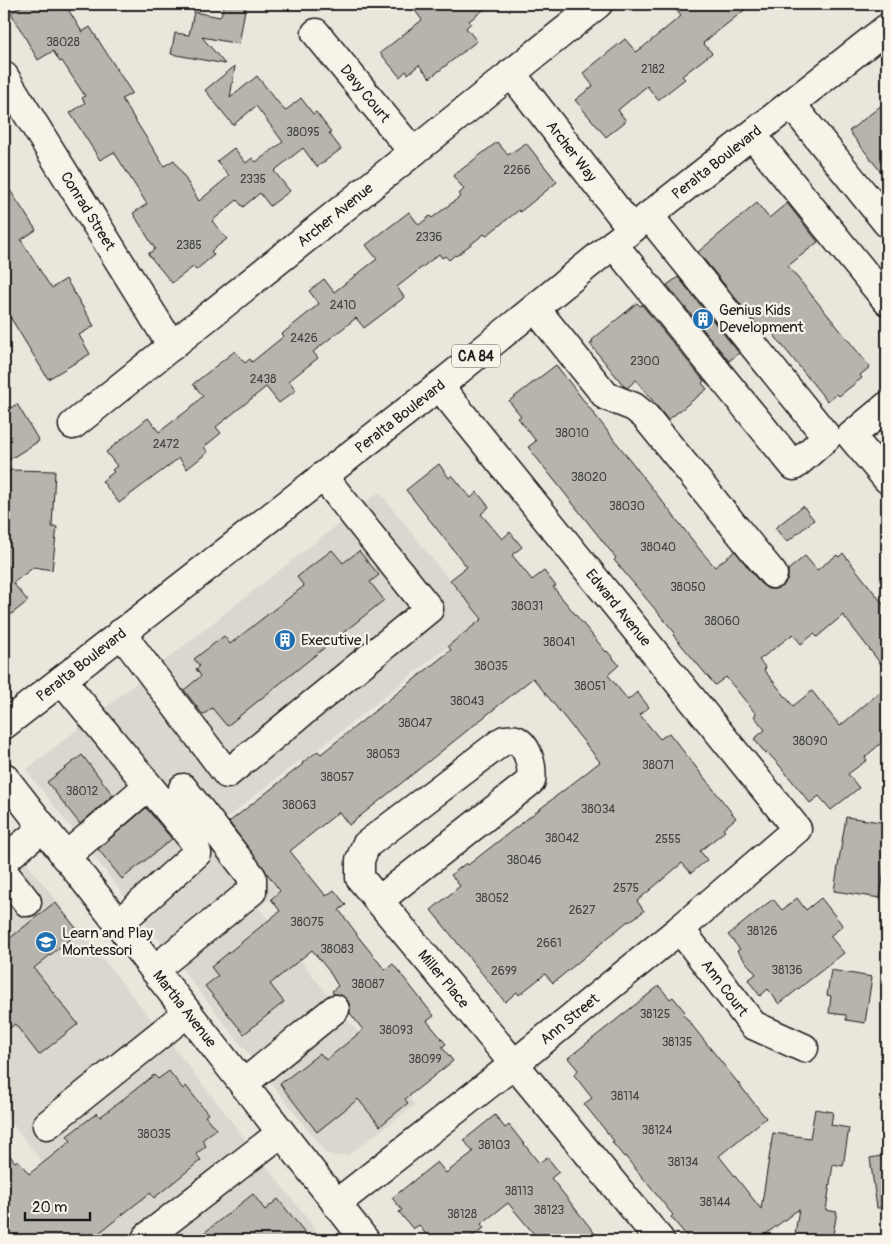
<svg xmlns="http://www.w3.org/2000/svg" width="891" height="1244" font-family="Pangolin,sans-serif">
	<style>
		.built { fill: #dad7ce }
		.building { fill: #b6b4ac; stroke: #1c1c1c }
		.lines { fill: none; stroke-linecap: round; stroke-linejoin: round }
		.minor-casing { stroke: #1c1c1c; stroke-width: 31 }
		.major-casing { stroke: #1c1c1c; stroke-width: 31 }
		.minor { stroke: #f7f3e8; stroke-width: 28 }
		.major { stroke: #f7f3e8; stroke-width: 28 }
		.labels { text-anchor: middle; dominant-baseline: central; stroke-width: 4.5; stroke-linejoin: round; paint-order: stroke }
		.number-label { font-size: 12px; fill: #424240 }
		.shield { fill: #f7f3e8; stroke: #5e5c59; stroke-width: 1 }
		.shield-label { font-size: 14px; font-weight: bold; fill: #1c1c1c }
		.street-label { font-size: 15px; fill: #1c1c1c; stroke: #f7f3e8 }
		.poi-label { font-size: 15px; fill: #1c1c1c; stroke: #f7f3e8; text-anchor: start }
	</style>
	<rect width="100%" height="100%" fill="#eae6dc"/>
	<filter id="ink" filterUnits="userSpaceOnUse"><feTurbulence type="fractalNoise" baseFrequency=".02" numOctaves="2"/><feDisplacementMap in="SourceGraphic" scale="10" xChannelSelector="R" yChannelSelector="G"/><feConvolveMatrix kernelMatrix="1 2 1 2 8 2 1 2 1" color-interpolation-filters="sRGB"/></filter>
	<g filter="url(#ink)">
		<g class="built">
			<path d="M379,492l102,128 -179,142 -2,-2 -77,61 55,70 -19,17 156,197 -67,50 -12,1 -10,-3 -300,-383z"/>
			<path d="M4,835l171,214 149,191h-221l-99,-127z"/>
		</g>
		<g class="building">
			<path d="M25,4h40l17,28 8,-5 42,66 -10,6 42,67 10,-6 25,41 30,-25 -12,-15 17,-13 12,15 6,-5 4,4 27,-20 -27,-36 -23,19 -28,-35 30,-24 -5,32 27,-22 28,35 16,-13 12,16 3,-2 15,20 -2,1 12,16 -24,18 -14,-19 -29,23 16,20 -20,15 -10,-13 -17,14 -6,-7 -25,21 15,18 -16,12 3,4 -18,15 -3,-3 -21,16 -24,-29 7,-5 -22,-36 14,-9 -33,-52 -14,8 -30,-47 15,-10 -3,-5 3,-2 -23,-35 -2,1 -7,-11 -15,9 -27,-47z"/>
			<path d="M225,4h21l-7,40 -37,-7 23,27 -54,-10 4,-21 14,2 5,-23 26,5z"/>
			<path d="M410,4h81l-22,17 2,2 -5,5 11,13 -47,37 -11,-13 -11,9 -2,-3 -6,6 -20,-24 42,-33z"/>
			<path d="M671,4h81l-49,39 9,10 -30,23 3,3 -27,21 -11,-14 -29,24 8,11 -20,16 -31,-37 18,-14 -10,-13 42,-34 11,13 6,-4 39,-32z"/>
			<path d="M887,101v79l-38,-49z"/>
			<path d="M497,142l11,13 18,-12 31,39 -37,30 -1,-2 -33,26 -2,-2 -28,22 -1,-1 -6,5 -4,-4 -3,2 -3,-4 -42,33 7,10 -3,3 -37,28 -8,-10 -43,34 5,6 -29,23 7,9 -17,13 -13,-16 -50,40 5,6 -17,14 4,5 -21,17 -8,-11 -60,45 -17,-22 12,-9 -2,-2 5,-4 -11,-14 42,-34 11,14 29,-22 15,-14 -10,-12 42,-33 10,12 5,-4 2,3 32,-26 -2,-2 37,-30 -10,-13 15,-12 10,13 43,-33 -11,-14 43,-33 10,13 11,-9 2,2 29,-22 -2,-2 5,-5 -11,-13z"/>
			<path d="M4,181l32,49 -15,10 27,43 4,5 14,-9 28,47 -15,9 11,19 -42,25 -44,-72z"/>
			<path d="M757,203l12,15 18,-15 31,39 -30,24 82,101 -10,8 2,3 -23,18 -2,-2 -10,7 -58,-72 -5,4 -66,-81z"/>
			<path d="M678,277l61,76 -10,8 -62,-76z"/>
			<path d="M637,303l3,3 2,-1 62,76 -2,2 5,6 -39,31 -32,-40 -9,8 -3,-2 -34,-42 3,-2 -1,-2z"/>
			<path d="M556,365l145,186 14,16 20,-16 26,33 7,5h7l8,-3 5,-7v-9l17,-14 12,14 20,-15 2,2 4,-4 44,56v63l-44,-57 -26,22 -3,-3 -13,10 -8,-10 -34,26 7,8 -2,2 29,36 19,-15 28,35 47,-40v52l-22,19 2,3 -19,14 11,14 -28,22 -12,-14 -9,7 -30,-37 -12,-13 -2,1 -12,-15 11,-9 -11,-14 2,-2 -30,-37 -11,8 -42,-50 2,-2 -61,-73 2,-2 -88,-111 8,-6 -18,-23 3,-2 -12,-15z"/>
			<path d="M17,404l22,37 -35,22v-51z"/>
			<path d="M439,464l10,14 3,-3 19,23 6,-6 12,15 -8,7 21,25 8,-7 12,15 -10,8 20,25 12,-9 12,15 -3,1 53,65 1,-1 12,14 -11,10 20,25 9,-8 12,15 -9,8 20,24 9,-6 67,85 -13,11 2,2 -25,20 7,9 -16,13 -9,-10 -45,38 7,10 -15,11 -1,-1 -75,62 -8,-9 -26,21 -2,-3 -12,10 -74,-92 29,-24 -9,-11 15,-12 2,2 132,-103 -67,-84 -184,147 -10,-13 -49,39 36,45 8,-6 12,15 -7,5 18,24h-1l29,36 8,-6 41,52 -7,5 19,23 -4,3 11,14 -48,38 3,4 -28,23 -22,-27 -41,33 -37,-48 40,-31 6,7 37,-30 -13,-17v-7l-3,-6 -6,-5 -7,-1 -2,-3 6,-5 -9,-15 -17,-21 -42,34 14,18 -40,32 -39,-48 13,-10 -7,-9 69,-56 -9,-12 9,-8 -51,-69 74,-58 -1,-1 16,-12 3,3 130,-104 -3,-4 34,-27 -32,-39 17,-13 -61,-77z"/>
			<path d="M9,470l46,1 -3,56h5l-5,43 -18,-3 -21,16 15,18 -24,19v-101l3,1z"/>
			<path d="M803,506l11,14 -27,22 -12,-14z"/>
			<path d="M332,550l11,13 16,-12 20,24 -9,7 14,18 -157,126 -15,-18 -9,7 -19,-25 17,-14 -5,-7 4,-3 -6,-7 30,-23 6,8 74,-58 -7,-9z"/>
			<path d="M82,755l31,40 -33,29 -33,-42z"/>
			<path d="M146,808l26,31 -50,40 -24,-30z"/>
			<path d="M846,817l41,6v28l-7,47 -46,-7z"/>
			<path d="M797,898l9,12 15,-12 22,28 -13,10 14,17 -65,51 -11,-15 -8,7 -12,-16 8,-6 -19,-23 3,-2 -12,-14 45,-36 9,11z"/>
			<path d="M55,902l24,30 -45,36 44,56 -39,31 -24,-31 -11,9v-90z"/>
			<path d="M831,970l41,7 -7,46 -19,-3v-5l-17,-2 2,-17 -4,-1z"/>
			<path d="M659,986l11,13 3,-2 12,15 -2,2 83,104 -47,38 42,53 12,-76 37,5 5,-29 18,3 -2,13 18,3 -6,38 -10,-2 -7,46 11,2 -5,28h-38l5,-31 -41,31h-68l-19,-23 2,-2 -48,-59 -1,1 -12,-15 2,-1 -30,-37 8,-6 -18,-23 4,-5 -10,-12z"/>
			<path d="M169,1071l14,18 3,-3 22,28 -3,2 11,13 -14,11 4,6 -10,8 5,6 -47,38 -4,-5 -60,47h-81l-5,-7v-85l11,14 3,-2 11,14 42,-33 -4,-5 30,-23 3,4 54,-42 4,4z"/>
			<path d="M495,1115l10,13 4,-3 30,38 8,-6 12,15 -8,6 49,62h-61l-31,-37 -27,21 3,4 -17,12h-37l-11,-15 -6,4 -14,-17 3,-2 -10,-12 45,-36 9,11 27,-21 -9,-12z"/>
			<path d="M887,1155v53h-10l-7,-50z"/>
			<path d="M253,1194l12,16 13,-11 33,41h-116z"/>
		</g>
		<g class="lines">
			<g class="minor-casing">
				<g id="minor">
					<path id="s1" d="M316,33l97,119"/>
					<path id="s2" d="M511,73l121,156"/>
					<path id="s3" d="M4,76l168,270"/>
					<path d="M791,104l96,119"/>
					<path d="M752,135l135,166"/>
					<path d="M613,244l181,222 33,-29 -178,-221"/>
					<path d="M535,308l71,88 28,11 11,9 128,158"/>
					<path d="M887,406l-36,30 36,43"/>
					<path id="s4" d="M73,425l525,-421"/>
					<path d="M121,633l106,141 202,-165 -106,-133"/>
					<path d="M62,680l131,160 4,13 -79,71"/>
					<path id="s5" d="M4,777l361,463"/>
					<path d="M65,857l83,-71"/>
					<path d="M4,860l39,-32"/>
					<path d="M4,873l23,29"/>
					<path id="s6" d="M378,901l153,-120c2,-12 -2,-34 -15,-41 -3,-1 -8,0 -12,0l-138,105 -6,15v18l300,362"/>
					<path id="s7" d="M680,929l73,96 51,23"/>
					<path d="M154,970l98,-79v-14l-69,-89"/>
					<path d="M243,1084l92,-75"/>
					<path d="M47,1125l140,-112"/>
					<path id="s8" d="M336,1204l177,-139 167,-136 117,-100 -358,-443"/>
					<path d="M149,1240l-2,-3 134,-104"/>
				</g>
			</g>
			<g class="major-casing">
				<g id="major">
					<path id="s9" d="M4,725l435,-339 193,-157 255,-201"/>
				</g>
			</g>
			<use href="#minor" class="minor"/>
			<use href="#major" class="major"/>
		</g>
	</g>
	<defs>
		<g id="building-disc" transform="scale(1.125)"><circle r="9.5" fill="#1f6fb2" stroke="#f7f3e8"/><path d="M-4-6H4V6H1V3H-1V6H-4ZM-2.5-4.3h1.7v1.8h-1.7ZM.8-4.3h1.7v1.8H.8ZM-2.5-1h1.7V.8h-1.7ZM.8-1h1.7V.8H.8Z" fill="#fff"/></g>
		<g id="school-disc" transform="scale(1.125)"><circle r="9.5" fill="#1f6fb2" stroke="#f7f3e8"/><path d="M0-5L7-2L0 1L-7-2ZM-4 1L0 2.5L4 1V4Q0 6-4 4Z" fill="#fff"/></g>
	</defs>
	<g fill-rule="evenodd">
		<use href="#building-disc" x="703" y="319"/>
		<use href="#building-disc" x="285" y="640"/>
		<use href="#school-disc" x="46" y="942"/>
	</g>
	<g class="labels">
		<g class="number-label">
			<text x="63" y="42">38028</text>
			<text x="653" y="69">2182</text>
			<text x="303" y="132">38095</text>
			<text x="517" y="170">2266</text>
			<text x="253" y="179">2335</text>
			<text x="429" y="237">2336</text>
			<text x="189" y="245">2385</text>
			<text x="343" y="305">2410</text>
			<text x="304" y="338">2426</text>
			<text x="645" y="361">2300</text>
			<text x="263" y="379">2438</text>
			<text x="572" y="433">38010</text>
			<text x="166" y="444">2472</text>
			<text x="589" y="477">38020</text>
			<text x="627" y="506">38030</text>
			<text x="658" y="547">38040</text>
			<text x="688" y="587">38050</text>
			<text x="527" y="606">38031</text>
			<text x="722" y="621">38060</text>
			<text x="559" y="642">38041</text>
			<text x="491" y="666">38035</text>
			<text x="590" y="686">38051</text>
			<text x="467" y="701">38043</text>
			<text x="415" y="723">38047</text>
			<text x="810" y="741">38090</text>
			<text x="383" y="754">38053</text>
			<text x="658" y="765">38071</text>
			<text x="337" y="777">38057</text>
			<text x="82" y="791">38012</text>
			<text x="299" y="805">38063</text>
			<text x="598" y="809">38034</text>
			<text x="562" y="838">38042</text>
			<text x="668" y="839">2555</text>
			<text x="524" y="860">38046</text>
			<text x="626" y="888">2575</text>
			<text x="492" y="898">38052</text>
			<text x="582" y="910">2627</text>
			<text x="307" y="922">38075</text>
			<text x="762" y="931">38126</text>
			<text x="549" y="943">2661</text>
			<text x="337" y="949">38083</text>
			<text x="787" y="970">38136</text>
			<text x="504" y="971">2699</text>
			<text x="368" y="984">38087</text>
			<text x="655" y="1014">38125</text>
			<text x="396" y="1030">38093</text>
			<text x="677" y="1042">38135</text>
			<text x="425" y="1059">38099</text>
			<text x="625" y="1096">38114</text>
			<text x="657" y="1130">38124</text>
			<text x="154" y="1134">38035</text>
			<text x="494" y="1145">38103</text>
			<text x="683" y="1162">38134</text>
			<text x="519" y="1191">38113</text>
			<text x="715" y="1202">38144</text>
			<text x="549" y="1210">38123</text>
			<text x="462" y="1214">38128</text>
		</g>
		<rect class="shield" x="452" y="344.5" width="48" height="23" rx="4"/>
		<g class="shield-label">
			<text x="476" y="356">CA 84</text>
		</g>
		<g class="street-label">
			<text stroke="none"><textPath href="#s1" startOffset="78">Davy Court</textPath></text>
			<text stroke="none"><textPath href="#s2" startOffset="99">Archer Way</textPath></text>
			<text stroke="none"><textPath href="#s9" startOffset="908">Peralta Boulevard</textPath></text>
			<text stroke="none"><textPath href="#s3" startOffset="159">Conrad Street</textPath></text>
			<text stroke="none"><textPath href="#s4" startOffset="336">Archer Avenue</textPath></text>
			<text stroke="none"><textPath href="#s9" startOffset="502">Peralta Boulevard</textPath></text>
			<text transform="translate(618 608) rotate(51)">Edward Avenue</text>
			<text stroke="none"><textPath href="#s9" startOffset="98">Peralta Boulevard</textPath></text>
			<text stroke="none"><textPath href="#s6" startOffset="591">Miller Place</textPath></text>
			<text stroke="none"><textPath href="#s7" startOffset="74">Ann Court</textPath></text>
			<text stroke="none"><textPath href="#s5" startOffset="294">Martha Avenue</textPath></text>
			<text stroke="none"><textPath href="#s8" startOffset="298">Ann Street</textPath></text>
		</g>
		<g class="poi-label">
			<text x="719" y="310">Genius Kids<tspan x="719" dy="17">Development</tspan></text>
			<text x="301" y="640">Executive I</text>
			<text x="62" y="933">Learn and Play<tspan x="62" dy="17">Montessori</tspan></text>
		</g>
	</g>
	<rect width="891" height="1244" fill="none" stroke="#f7f3e8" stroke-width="20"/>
	<rect x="10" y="10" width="871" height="1224" fill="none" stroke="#1c1c1c" stroke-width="2" filter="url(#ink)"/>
	<path d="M25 1212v8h65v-8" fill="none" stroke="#1c1c1c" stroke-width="2.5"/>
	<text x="32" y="1212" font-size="15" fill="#1c1c1c" stroke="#f7f3e8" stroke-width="4" paint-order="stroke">20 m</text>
</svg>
